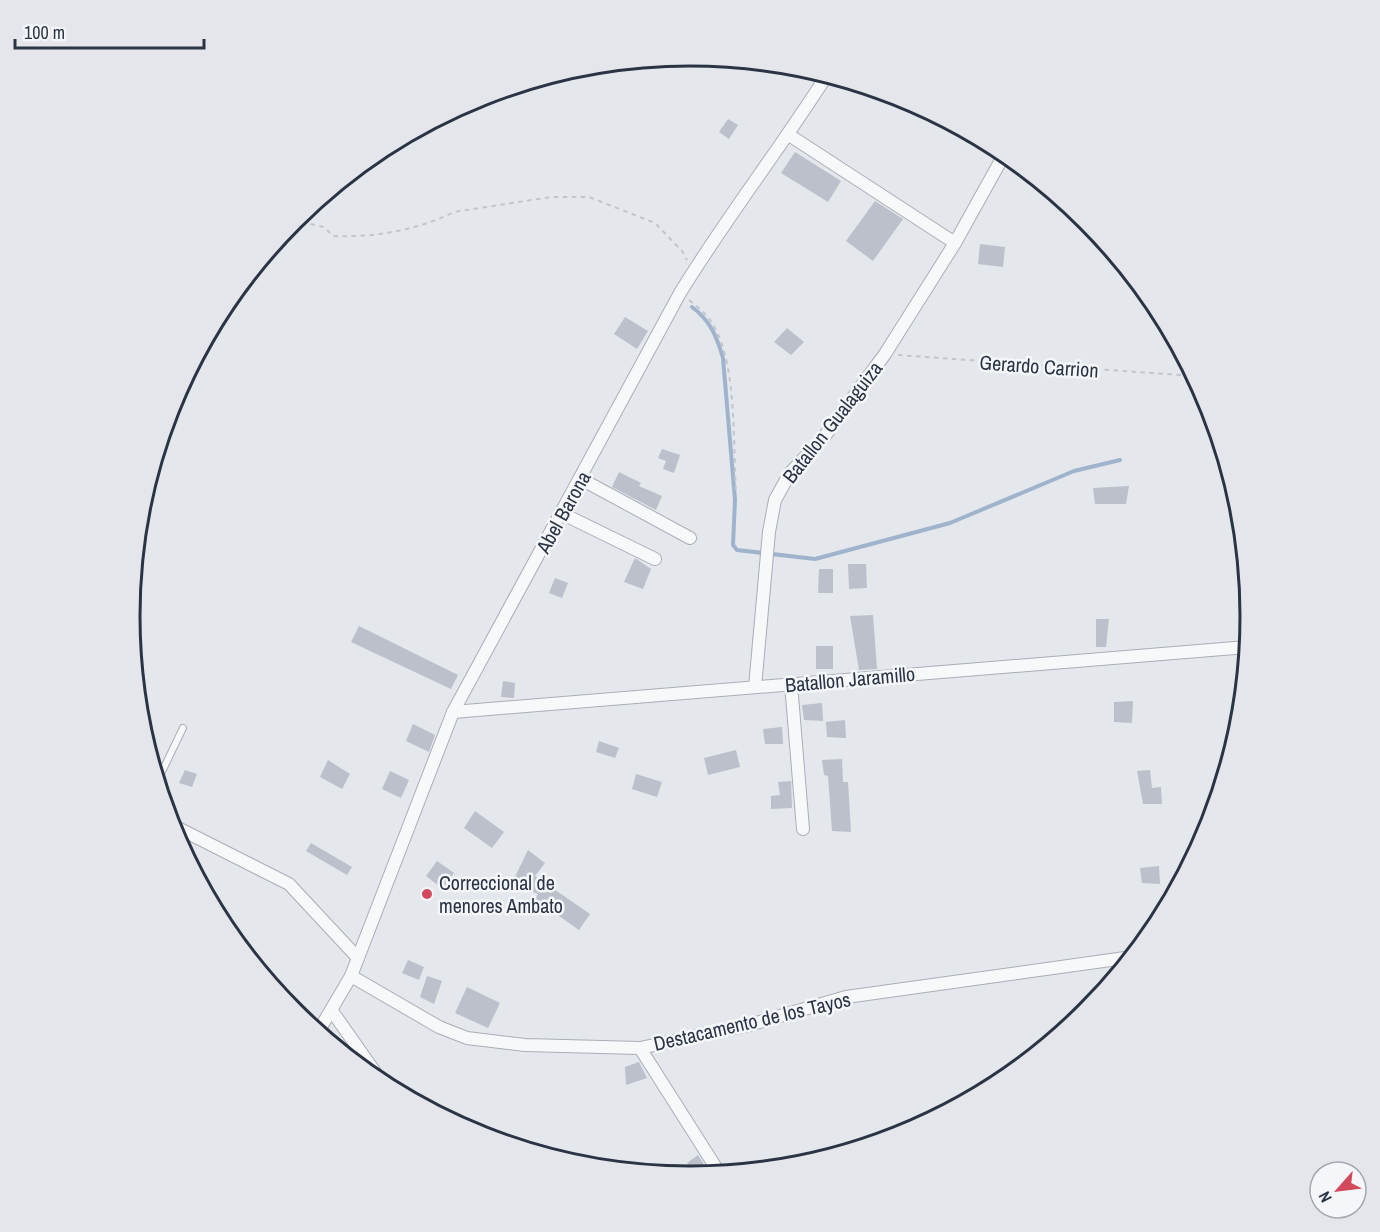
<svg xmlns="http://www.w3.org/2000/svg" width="1380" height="1232" font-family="'Archivo Narrow',sans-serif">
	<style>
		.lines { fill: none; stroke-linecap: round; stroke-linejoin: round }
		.stream { stroke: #9fb4cc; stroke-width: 4 }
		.building { fill: #bbc0ca }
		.lane-casing { stroke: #a9aeb7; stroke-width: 8 }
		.street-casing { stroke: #a9aeb7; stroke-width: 14 }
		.path { stroke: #c2c5cb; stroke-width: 2; stroke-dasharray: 4.5 4.5; stroke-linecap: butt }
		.lane { stroke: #f7f8fa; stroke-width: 6 }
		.street { stroke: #f7f8fa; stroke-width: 12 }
		.poi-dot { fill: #d1495b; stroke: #f4f6f9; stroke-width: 2 }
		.labels { text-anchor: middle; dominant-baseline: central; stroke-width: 5; stroke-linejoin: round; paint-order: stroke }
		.street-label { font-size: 20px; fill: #2b3445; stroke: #f4f6f9 }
		.poi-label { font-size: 20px; fill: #2b3445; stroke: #f4f6f9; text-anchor: start }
		.rim { fill: none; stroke: #2b3445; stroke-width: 3 }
	</style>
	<rect width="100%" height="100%" fill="#e4e7ec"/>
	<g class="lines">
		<path class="stream" d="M692,307c18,13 25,30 31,51l12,142 -2,45 4,5 78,9 135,-36 124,-52 46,-11"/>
	</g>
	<g class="building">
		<path d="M728,119l10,6 -9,14 -10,-7z"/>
		<path d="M795,152l46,29 -13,21 -47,-29z"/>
		<path d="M875,201l28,18 -30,42 -27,-20z"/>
		<path d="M980,244l25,3 -2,20 -25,-3z"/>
		<path d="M625,317l23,14 -11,18 -23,-15z"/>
		<path d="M787,328l17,14 -13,13 -17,-13z"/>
		<path d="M662,449l18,6 -6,18 -11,-4 3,-8 -8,-3z"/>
		<path d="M619,472l22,11 -2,3 23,10 -6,14 -44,-23z"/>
		<path d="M1129,486l-3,18h-31l-2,-16z"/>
		<path d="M635,558l16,11 -8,20 -19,-7z"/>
		<path d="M848,564h18l1,24 -18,1z"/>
		<path d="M819,569h14v24h-15z"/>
		<path d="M555,578l13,5 -6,15 -13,-5z"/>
		<path d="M873,615l4,54 -18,1 -9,-54z"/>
		<path d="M1096,619h13l-3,28h-10z"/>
		<path d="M359,626l99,49 -7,14 -100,-47z"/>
		<rect x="816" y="646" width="17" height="23"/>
		<path d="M503,681l12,2 -1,15 -13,-1z"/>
		<path d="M1133,701l-1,22 -18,-1v-20z"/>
		<path d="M822,703l1,18 -19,-1 -2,-15z"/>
		<path d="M845,720l1,18 -19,-1 -1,-15z"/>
		<path d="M413,724l22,11 -6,17 -23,-11z"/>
		<path d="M782,727l1,17h-18l-2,-15z"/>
		<path d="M599,741l20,7 -4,10 -19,-6z"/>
		<path d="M736,750l4,17 -32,8 -4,-17z"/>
		<path d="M842,759l1,23h5l3,50 -19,-1 -4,-55 -4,-1 -2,-15z"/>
		<path d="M328,760l22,14 -8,15 -22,-12z"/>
		<path d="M185,770l12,4 -5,13 -13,-4z"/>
		<path d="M1150,770l2,18 9,-1 1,17h-19l-6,-33z"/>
		<path d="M390,771l19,9 -8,18 -19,-9z"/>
		<path d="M636,774l26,8 -5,15 -25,-8z"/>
		<path d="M791,781l1,27 -21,1v-13l9,-1 -2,-13z"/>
		<path d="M475,811l29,21 -12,16 -28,-20z"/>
		<path d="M311,843l41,24 -5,8 -41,-24z"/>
		<path d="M528,850l17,13 -10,13 55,38 -11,16 -44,-31 3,-5 -26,-11z"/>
		<path d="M437,861l17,12 -11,16 -17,-13z"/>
		<path d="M1159,866l1,18 -18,-1 -2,-15z"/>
		<path d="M408,960l16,7 -5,13 -17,-7z"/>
		<path d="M427,976l15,5 -8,23 -14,-7z"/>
		<path d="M467,987l33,16 -12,25 -33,-15z"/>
		<path d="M639,1062l8,16 -21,7 -1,-18z"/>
		<path d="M698,1155l9,14 -12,7 -8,-13z"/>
	</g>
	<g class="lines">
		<g class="lane-casing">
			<path id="lane" d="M157,782l26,-54"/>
		</g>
		<g class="street-casing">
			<g id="street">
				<path d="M789,135l166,108"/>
				<path d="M581,479l109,59"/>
				<path d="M561,513l94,46"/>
				<path d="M791,684l12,145"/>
				<path d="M755,687l14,-155 6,-32 15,-27 34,-36 61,-83 70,-111 50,-90"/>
				<path d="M453,712l794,-65"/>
				<path d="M170,824l119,60 69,74"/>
				<path d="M351,976l88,51 28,11 58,7 115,3 109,-23 97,-28 286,-40"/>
				<path d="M332,1011l52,74"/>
				<path d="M318,1032l33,-56 102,-264 227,-419c46,-75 100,-144 147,-218"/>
				<path d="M640,1048l80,126"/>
			</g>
		</g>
		<g class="path">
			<path d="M293,220l31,7 9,9c40,2 85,-6 121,-24l97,-15h38l66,26 27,28 5,9"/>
			<path d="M689,300c11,9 21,17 27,30 21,41 17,118 20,164"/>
			<path d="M898,355l296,21"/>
		</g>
		<use href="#lane" class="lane"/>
		<use href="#street" class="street"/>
	</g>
	<circle class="poi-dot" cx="427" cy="894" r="6"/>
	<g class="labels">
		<g class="street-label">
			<text transform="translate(1039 366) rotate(4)">Gerardo Carrion</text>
			<text transform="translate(832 422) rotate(-52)">Batallon Gualaguiza</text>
			<text transform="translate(563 512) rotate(-61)">Abel Barona</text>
			<text transform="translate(850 679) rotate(-5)">Batallon Jaramillo</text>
			<text transform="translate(752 1021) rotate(-13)">Destacamento de los Tayos</text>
		</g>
		<g class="poi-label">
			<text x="439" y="882">Correccional de<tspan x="439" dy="23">menores Ambato</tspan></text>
		</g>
	</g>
	<path d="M0 0H1380V1232H0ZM140 616a550 550 0 1 1 1100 0a550 550 0 1 1-1100 0Z" fill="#e4e6eb" fill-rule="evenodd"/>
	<path class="rim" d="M140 616a550 550 0 1 1 1100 0a550 550 0 1 1-1100 0Z"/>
	<g transform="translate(1338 1190) rotate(242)"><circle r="28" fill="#f4f6f9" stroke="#a4a8b1" stroke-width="1.5"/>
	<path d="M0-4.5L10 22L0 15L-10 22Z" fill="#d1495b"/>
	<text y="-9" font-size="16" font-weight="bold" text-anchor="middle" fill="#2b3445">N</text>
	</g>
	<path d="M15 39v9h189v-9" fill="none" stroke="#2b3445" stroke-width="3"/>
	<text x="24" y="39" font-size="18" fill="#2b3445" stroke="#f4f6f9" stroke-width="4.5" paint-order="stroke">100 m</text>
</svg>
